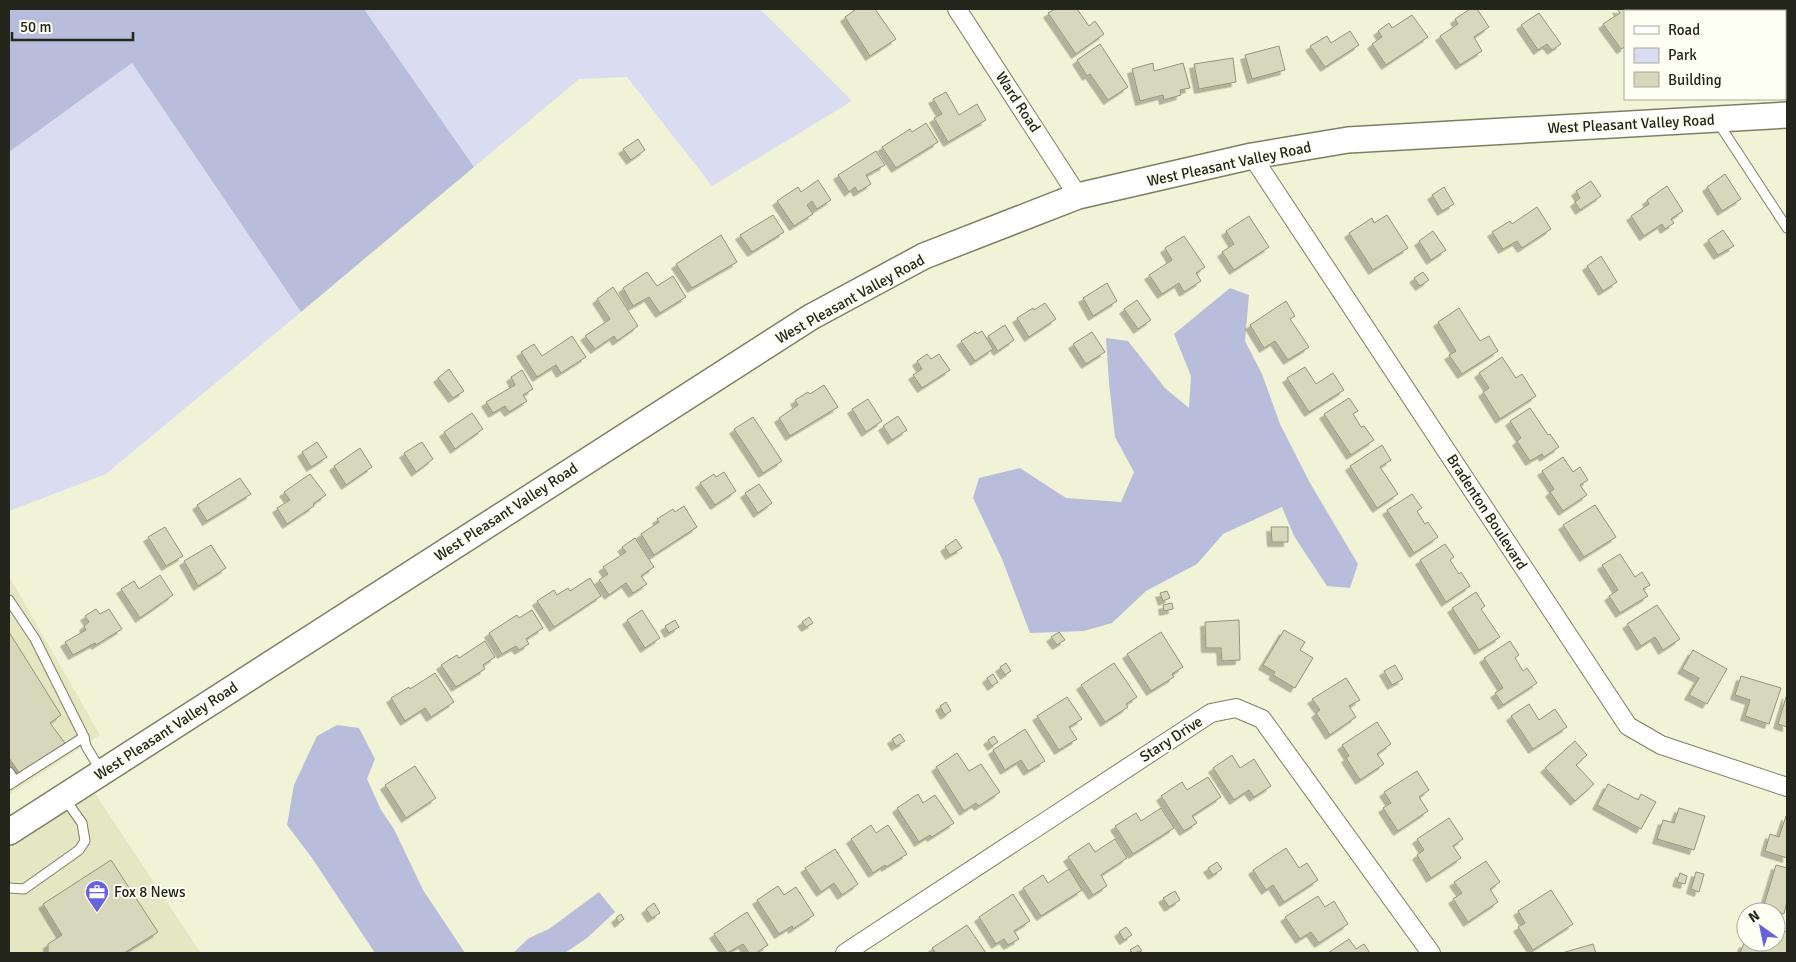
<svg xmlns="http://www.w3.org/2000/svg" width="1796" height="962" font-family="Signika,sans-serif">
	<style>
		.built { fill: #e5e7c2 }
		.green { fill: #dadcf1 }
		.forest { fill: #b9bddc }
		.building { fill: #d7d8bb; stroke: #929478; filter: url(#shadow) }
		.lines { fill: none; stroke-linecap: round; stroke-linejoin: round }
		.lane-casing { stroke: #7d7f64; stroke-width: 11 }
		.street-casing { stroke: #7d7f64; stroke-width: 20 }
		.secondary-casing { stroke: #7d7f64; stroke-width: 28 }
		.lane { stroke: #fff; stroke-width: 9 }
		.street { stroke: #fff; stroke-width: 18 }
		.secondary { stroke: #fff; stroke-width: 25 }
		.labels { text-anchor: middle; dominant-baseline: central; stroke-width: 4; stroke-linejoin: round; paint-order: stroke }
		.street-label { font-size: 15px; fill: #25261b; stroke: #fefff3 }
		.poi-label { font-size: 15px; fill: #25261b; stroke: #fefff3; text-anchor: start }
	</style>
	<defs>
		<filter id="shadow"><feDropShadow dx="-4.5" dy="4.5" stdDeviation="0" flood-color="#0004"/></filter>
	</defs>
	<rect width="100%" height="100%" fill="#f1f3d6"/>
	<g class="built">
		<path d="M9,576l91,159 -91,60z"/>
		<path d="M94,792l107,161h-192v-106z"/>
	</g>
	<g class="green">
		<path d="M364,9h396l92,92 -140,85 -85,-109 -48,2 -105,88z"/>
		<path d="M132,63l169,249 -195,162 -97,37v-359z"/>
	</g>
	<g class="forest">
		<path d="M9,9h355l110,158 -173,145 -169,-249 -123,89z"/>
		<path d="M1230,288l19,7 -4,46 17,33 18,50 30,59 48,81 -8,24 -23,-2 -33,-50 -12,-29 -59,27 -26,30 -51,27 -34,32 -28,8 -54,2 -28,-74 -29,-61 6,-20 41,-10 46,30 55,4 13,-30 -19,-35 -6,-54 -3,-45 22,3 37,47 24,20 2,-32 -17,-42z"/>
		<path d="M337,725l22,3 16,31 -8,20 14,31 13,19 29,61 42,63h-90l-63,-95 -25,-33 7,-40 23,-49z"/>
		<path d="M599,892l16,20 -28,26 -22,15h-52l16,-15 20,-9z"/>
	</g>
	<g class="building">
		<path d="M856,9h19l21,30 -26,17 -25,-39z"/>
		<path d="M1055,9h22l12,17 6,-5 9,13 -28,20 -28,-41z"/>
		<path d="M1470,9h7l12,18 -15,10 8,14 -22,14 -20,-29 18,-12 -3,-5z"/>
		<path d="M1617,9h35l2,2h-29v36l-4,2 -18,-25 17,-11z"/>
		<path d="M1717,9h53l-4,2h-53z"/>
		<path d="M1539,13l22,31 -9,6 -5,-6 -9,6 -17,-25z"/>
		<path d="M1412,15l16,22 -42,28 -14,-21 10,-7 -4,-6 11,-8 3,5z"/>
		<path d="M1350,31l9,14 -34,22 -15,-21 17,-10 4,7z"/>
		<path d="M1100,44l28,43 -20,13 -18,-26 -3,2 -10,-16z"/>
		<path d="M1279,46l6,24 -33,9 -7,-24z"/>
		<path d="M1233,58l3,24 -37,7 -5,-25z"/>
		<path d="M1153,63l1,8 29,-8 7,25 -10,2 1,5 -17,5 -1,-5 -23,6 -8,-32z"/>
		<path d="M946,92l13,23 18,-11 9,16 -38,22 -14,-24 8,-4 -9,-15z"/>
		<path d="M926,123l12,19 -42,26 -14,-21 28,-18 2,3z"/>
		<path d="M638,139l7,11 -14,10 -8,-11z"/>
		<path d="M876,151l9,14 -19,10 5,9 -13,8 -3,-5 -6,5 -11,-17z"/>
		<path d="M1725,174l16,25 -19,12 -15,-24z"/>
		<path d="M818,180l13,20 -14,9 -5,-8 -5,4 6,9 -19,12 -17,-25 21,-14 3,5z"/>
		<path d="M1591,181l10,15 -21,14 -5,-8 5,-4 -4,-7z"/>
		<path d="M1667,186l16,25 -12,8 3,4 -9,6 -3,-5 -18,12 -13,-20 18,-12 -2,-4z"/>
		<path d="M1444,187l10,17 -12,7 -10,-16z"/>
		<path d="M1537,207l14,22 -29,19 -5,-7 -14,8 -11,-17 18,-11 2,3z"/>
		<path d="M773,215l11,17 -32,20 -12,-17z"/>
		<path d="M1387,215l21,33 -35,22 -24,-37 23,-15 2,5z"/>
		<path d="M1249,216l20,31 -35,23 -12,-18 12,-8 -8,-13z"/>
		<path d="M1723,230l11,16 -16,9 -10,-15z"/>
		<path d="M1433,231l13,19 -15,10 -12,-19z"/>
		<path d="M721,235l16,27 -45,26 -16,-24z"/>
		<path d="M1184,236l21,31 -9,6 5,8 -17,11 -5,-9 -17,11 -13,-19 23,-15 -7,-12z"/>
		<path d="M1601,256l16,26 -14,9 -16,-25z"/>
		<path d="M647,272l10,14 16,-10 13,21 -26,16 -11,-16 -16,9 -10,-18z"/>
		<path d="M1423,272l6,8 -9,6 -6,-8z"/>
		<path d="M1107,283l10,18 -24,15 -10,-18z"/>
		<path d="M613,287l25,39 -21,15 -3,-5 -19,13 -10,-13 25,-17 -13,-20z"/>
		<path d="M1137,300l14,20 -13,9 -14,-20z"/>
		<path d="M1286,301l9,15 -5,3 19,28 -21,13 -13,-19 -11,7 -14,-23z"/>
		<path d="M1045,303l11,16 -27,18 -12,-19 16,-10 1,2z"/>
		<path d="M1459,308l21,33 9,-5 9,15 -36,23 -13,-19 7,-4 -18,-29z"/>
		<path d="M1005,325l9,15 -16,11 -10,-15z"/>
		<path d="M982,331l11,18 -18,12 -14,-20 14,-9 2,2z"/>
		<path d="M1092,332l13,20 -19,12 -13,-20z"/>
		<path d="M572,336l14,21 -25,16 -5,-8 -19,12 -16,-25 13,-8 8,12z"/>
		<path d="M927,354l4,5 8,-5 11,16 -28,18 -9,-13 9,-6 -5,-8z"/>
		<path d="M1502,357l14,21 6,-4 14,22 -36,23 -17,-27 6,-4 -10,-15z"/>
		<path d="M1305,367l11,17 17,-11 11,17 -35,22 -22,-34z"/>
		<path d="M449,369l15,22 -11,7 -15,-20z"/>
		<path d="M522,370l11,19 -10,6 4,6 -18,11 -4,-6 -12,7 -7,-11 29,-17 -4,-8z"/>
		<path d="M824,385l14,22 -48,29 -11,-18 19,-13 -3,-5 13,-8 2,2z"/>
		<path d="M1349,398l9,13 -5,3 8,13 3,-1 10,14 -23,15 -27,-41z"/>
		<path d="M868,399l14,22 -16,11 -14,-23z"/>
		<path d="M1530,408l18,27 2,-1 9,13 -15,10 -2,-3 -12,7 -13,-20 4,-3 -11,-17z"/>
		<path d="M472,413l11,16 -28,20 -11,-17z"/>
		<path d="M898,416l9,14 -15,10 -9,-14z"/>
		<path d="M753,417l29,44 -19,12 -29,-44z"/>
		<path d="M317,442l10,15 -16,10 -9,-15z"/>
		<path d="M422,442l11,17 -17,13 -12,-19z"/>
		<path d="M1382,445l9,15 -11,7 18,27 -21,14 -27,-42z"/>
		<path d="M360,448l12,19 -26,18 -12,-19z"/>
		<path d="M1563,457l10,15 7,-5 8,13 -8,5 7,10 -24,16 -13,-19 4,-3 -12,-18z"/>
		<path d="M724,472l12,19 -21,14 -15,-22 14,-9 2,3z"/>
		<path d="M310,474l16,21 -13,9 1,2 -27,18 -10,-16 13,-8 -6,-8z"/>
		<path d="M240,478l11,16 -44,27 -10,-16z"/>
		<path d="M759,484l13,19 -14,10 -13,-20z"/>
		<path d="M1412,494l10,14 -5,3 8,13 3,-2 10,15 -24,16 -27,-43z"/>
		<path d="M1595,505l21,32 -32,20 -21,-32z"/>
		<path d="M684,506l13,21 -43,28 -13,-21 18,-12 -2,-3 16,-10 2,3z"/>
		<path d="M165,527l18,29 -17,10 -18,-29z"/>
		<path d="M1271,527h17v15h-16z"/>
		<path d="M635,538l19,29 -13,9 6,8 -14,9 -7,-10 -17,12 -10,-15 9,-6 -5,-7 23,-15 -4,-5z"/>
		<path d="M956,539l6,9 -12,7 -5,-8z"/>
		<path d="M1445,544l9,13 -4,3 9,14 2,-2 9,14 -24,16 -26,-42z"/>
		<path d="M211,545l15,23 -28,18 -14,-25z"/>
		<path d="M1620,554l15,23 7,-5 8,13 -7,4 5,7 -28,17 -11,-17 9,-6 -16,-25z"/>
		<path d="M160,575l13,20 -33,23 -19,-29 13,-8 5,8z"/>
		<path d="M590,578l11,18 -47,31 -17,-26 17,-11 3,5 11,-7 2,3z"/>
		<path d="M1167,591l3,7 -7,3 -3,-8z"/>
		<path d="M1476,592l9,14 -4,3 19,28 -21,13 -27,-42z"/>
		<path d="M1172,603l1,6 -9,2 -1,-6z"/>
		<path d="M1657,605l23,34 -17,11 -8,-13 -14,9 -14,-22z"/>
		<path d="M96,609l4,5 9,-5 13,20 -26,16 -1,-2 -22,12 -8,-13 21,-12 -2,-4 5,-4 -4,-6z"/>
		<path d="M532,610l11,18 -17,11 3,5 -10,6 -3,-4 -14,8 -13,-21 28,-18 2,3z"/>
		<path d="M642,610l18,28 -15,10 -18,-28z"/>
		<path d="M809,617l4,6 -7,4 -4,-5z"/>
		<path d="M675,620l4,7 -10,6 -4,-7z"/>
		<path d="M1239,620l1,40 -18,1 -1,-13h-15l-1,-26z"/>
		<path d="M1284,630l21,12 -5,8 13,8 -18,30 -22,-13 2,-3 -12,-7z"/>
		<path d="M9,632l52,83 -11,8 20,27 -48,27 -13,-19z"/>
		<path d="M1059,632l6,8 -8,5 -6,-8z"/>
		<path d="M1161,632l22,35 -11,7 2,3 -23,14 -24,-37z"/>
		<path d="M485,641l10,16 -12,8 2,4 -29,18 -15,-22 16,-10 2,3z"/>
		<path d="M1510,641l9,14 -4,3 8,13 4,-3 10,15 -34,22 -8,-12 8,-5 -19,-30z"/>
		<path d="M1693,650l34,19 -20,35 -18,-9 10,-17 -17,-9z"/>
		<path d="M1006,663l5,8 -6,4 -5,-8z"/>
		<path d="M1114,663l23,34 -11,7 2,3 -23,15 -24,-37z"/>
		<path d="M1395,665l8,14 -11,6 -8,-14z"/>
		<path d="M435,673l19,29 -23,15 -6,-9 -20,13 -14,-23 18,-11 1,2z"/>
		<path d="M993,674l5,8 -6,4 -5,-8z"/>
		<path d="M1741,676l40,12 -12,36 -24,-8 5,-16 -15,-5z"/>
		<path d="M1346,678l14,22 -11,6 7,11 -26,18 -14,-22 4,-3 -8,-11z"/>
		<path d="M1787,694v33l-9,-3z"/>
		<path d="M1067,697l15,22 -13,8 8,12 -18,11 -22,-34z"/>
		<path d="M946,702l5,9 -6,4 -5,-9z"/>
		<path d="M1529,704l10,16 16,-11 12,18 -34,22 -22,-33z"/>
		<path d="M1377,722l14,22 -14,10 7,10 -24,16 -14,-22 3,-2 -7,-11z"/>
		<path d="M1025,729l20,32 -17,10 -7,-11 -16,10 -12,-20z"/>
		<path d="M900,734l5,7 -9,5 -4,-7z"/>
		<path d="M994,736l4,6 -6,4 -4,-6z"/>
		<path d="M1575,741l12,14 -11,10 18,19 -19,17 -30,-33z"/>
		<path d="M957,753l12,18 12,-7 19,28 -21,14 -3,-3 -12,8 -28,-44z"/>
		<path d="M1232,755l8,13 14,-9 17,27 -17,11 -5,-7 -15,10 -21,-32z"/>
		<path d="M415,766l21,32 -30,20 -21,-33z"/>
		<path d="M1417,771l12,19 -10,7 9,14 -30,20 -15,-23 8,-5 -7,-11z"/>
		<path d="M1208,777l13,20 -29,19 5,7 -13,8 -23,-35 21,-14 5,8z"/>
		<path d="M1608,784l30,16 3,-6 15,8 -15,27 -44,-24z"/>
		<path d="M918,794l5,9 12,-8 19,28 -22,14 -2,-2 -11,7 -22,-34z"/>
		<path d="M1161,808l13,20 -41,26 -18,-28 21,-13 5,8z"/>
		<path d="M1679,808l26,8 -11,34 -37,-11 6,-19 11,3z"/>
		<path d="M1786,816h1v42l-22,-7 5,-17 9,3z"/>
		<path d="M1449,818l14,21 -10,7 8,12 -30,20 -14,-23 7,-5 -7,-11z"/>
		<path d="M871,825l5,8 12,-8 19,29 -21,13 -1,-2 -12,8 -22,-34z"/>
		<path d="M1115,839l12,19 -26,17 6,11 -14,9 -25,-38 21,-14 6,9z"/>
		<path d="M1286,848l13,20 8,-5 11,17 -34,22 -11,-17 -7,5 -13,-20z"/>
		<path d="M835,849l23,35 -16,11 -8,-12 -13,9 -16,-24z"/>
		<path d="M111,860l47,72 -34,21h-76v-9l14,-9 -19,-31z"/>
		<path d="M1486,861l14,21 -10,7 8,13 -30,20 -15,-23 9,-6 -8,-11z"/>
		<path d="M1217,862l5,7 -9,6 -5,-7z"/>
		<path d="M1776,865l11,3v33l-3,13 -21,-6z"/>
		<path d="M1069,869l13,21 -41,26 -18,-28 20,-13 5,8z"/>
		<path d="M1696,872l8,2 -5,18 -8,-3z"/>
		<path d="M1680,873l7,3 -2,8 -8,-2z"/>
		<path d="M778,886l6,9 12,-8 18,28 -21,14 -1,-3 -13,8 -22,-34z"/>
		<path d="M1551,890l22,34 -40,26 -15,-23 7,-4 -7,-12z"/>
		<path d="M1175,891l5,9 -11,7 -6,-9z"/>
		<path d="M1013,894l17,27 -16,10 5,8 -11,6 -4,-6 -8,5 -17,-27z"/>
		<path d="M1318,896l7,11 9,-6 14,23 -29,19 -8,-11 -11,7 -15,-22z"/>
		<path d="M654,903l6,10 -8,5 -6,-9z"/>
		<path d="M747,912l21,33 -12,8h-7l-6,-9 -16,9 -13,-19z"/>
		<path d="M621,914l3,5 -5,4 -3,-5z"/>
		<path d="M967,925l19,28h-50l-4,-5z"/>
		<path d="M1126,927l6,8 -8,5 -5,-8z"/>
		<path d="M1776,929l11,3v21h-47l4,-10 9,3 1,-4h22z"/>
		<path d="M1349,939l7,10 8,-5 6,9h-42z"/>
		<path d="M1593,944l3,9h-34z"/>
		<path d="M1138,945l4,6 -9,2 -3,-3z"/>
	</g>
	<g class="lines">
		<g class="lane-casing">
			<g id="lane">
				<path d="M1717,121l70,107"/>
				<path d="M9,600l26,39 49,98 2,9 15,25"/>
				<path d="M9,772l6,9 -6,4"/>
				<path d="M15,781l69,-44"/>
				<path d="M9,888l15,1 55,-39 6,-9 -3,-18 -17,-24"/>
			</g>
		</g>
		<g class="street-casing">
			<g id="street">
				<path d="M957,9l121,187"/>
				<path d="M1252,156l376,570 33,19 126,42"/>
				<path d="M845,953l366,-240 25,-5 26,11 169,234"/>
			</g>
		</g>
		<g class="secondary-casing">
			<path id="secondary" d="M9,832l802,-515 113,-61 154,-60 174,-40 96,-16 439,-25"/>
		</g>
		<use href="#lane" class="lane"/>
		<use href="#street" class="street"/>
		<use href="#secondary" class="secondary"/>
	</g>
	<defs>
		<g id="office-pin" transform="scale(1.25)"><path d="M0 17L-7.5 6A9.5 9.5 0 1 1 7.5 6Z" fill="#6663dc" stroke="#fefff3"/><path d="M-6-3h4V-5.5h4V-3h4V5H-6ZM-1-4.5V-3h2v-1.5ZM-6 0V1H6V0Z" fill="#fff"/></g>
	</defs>
	<g fill-rule="evenodd">
		<use href="#office-pin" x="97" y="892"/>
	</g>
	<g class="labels">
		<g class="street-label">
			<text transform="translate(1018 102) rotate(57)">Ward Road</text>
			<text transform="translate(1631 124) rotate(-3)">West Pleasant Valley Road</text>
			<text transform="translate(1229 164) rotate(-12)">West Pleasant Valley Road</text>
			<text transform="translate(850 299) rotate(-29)">West Pleasant Valley Road</text>
			<text transform="translate(506 512) rotate(-33)">West Pleasant Valley Road</text>
			<text transform="translate(1487 512) rotate(57)">Bradenton Boulevard</text>
			<text transform="translate(166 731) rotate(-33)">West Pleasant Valley Road</text>
			<text transform="translate(1171 739) rotate(-33)">Stary Drive</text>
		</g>
		<g class="poi-label">
			<text x="114" y="892">Fox 8 News</text>
		</g>
	</g>
	<rect width="1796" height="962" fill="none" stroke="#25261b" stroke-width="20"/>
	<rect x="1624" y="10" width="162" height="90" fill="#fefff3" stroke="#a7a89d"/>
	<rect x="1634" y="26" width="25" height="8" fill="#ffffff" stroke="#a7a89d"/>
	<text x="1668" y="35" font-size="15" fill="#25261b">Road</text>
	<rect x="1634" y="48" width="25" height="15" fill="#dadcf1" stroke="#a7a89d"/>
	<text x="1668" y="60" font-size="15" fill="#25261b">Park</text>
	<rect x="1634" y="72" width="25" height="15" fill="#d7d8bb" stroke="#a7a89d"/>
	<text x="1668" y="85" font-size="15" fill="#25261b">Building</text>
	<g transform="translate(1761 927) rotate(327)"><circle r="24" fill="#fefff3" stroke="#a7a89d"/>
	<path d="M0-4L9 19L0 12L-9 19Z" fill="#6663dc"/>
	<text y="-8" font-size="14" font-weight="bold" text-anchor="middle" fill="#25261b">N</text>
	</g>
	<path d="M12 32v8h121v-8" fill="none" stroke="#25261b" stroke-width="2.5"/>
	<text x="20" y="32" font-size="15" fill="#25261b" stroke="#fefff3" stroke-width="4" paint-order="stroke">50 m</text>
</svg>
